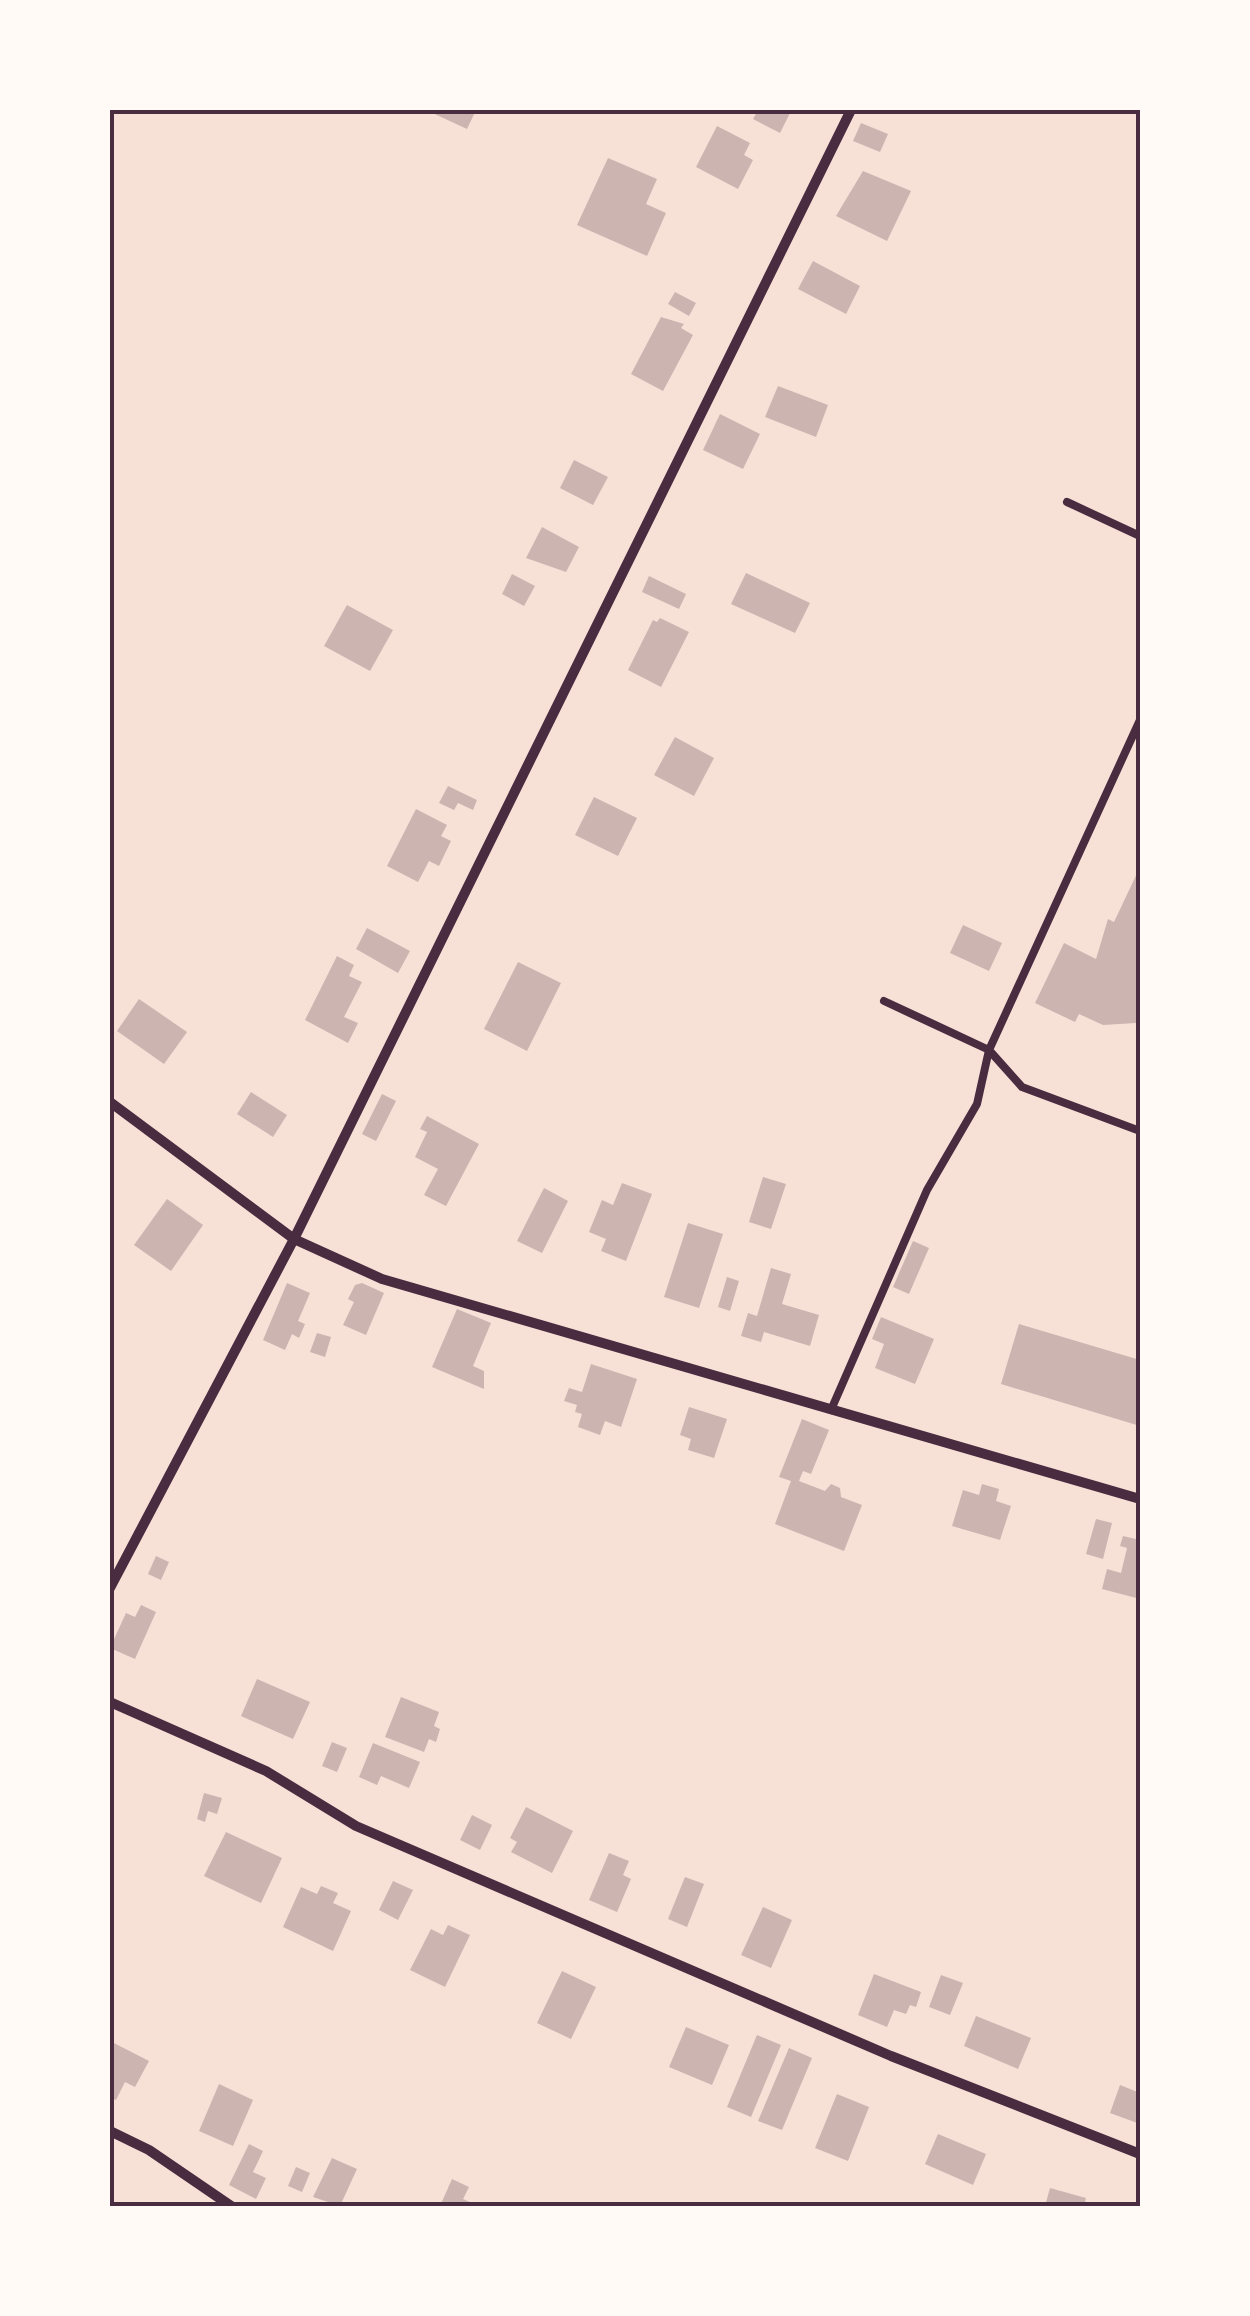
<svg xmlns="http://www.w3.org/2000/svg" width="1250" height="2316" font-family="Overpass,sans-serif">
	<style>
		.building { fill: #ccb4b1 }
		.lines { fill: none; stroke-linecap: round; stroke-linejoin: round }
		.service { stroke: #4a2c40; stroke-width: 8 }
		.minor { stroke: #4a2c40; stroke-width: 10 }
		.neatline { fill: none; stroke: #4a2c40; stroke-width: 4 }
	</style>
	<rect width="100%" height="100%" fill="#f7e1d7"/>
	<g class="building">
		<path d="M426,110h50l-9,19z"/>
		<path d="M758,110h31l2,1 -11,22 -27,-14z"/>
		<path d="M861,123l27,11 -8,18 -27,-11z"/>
		<path d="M717,126l33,17 -6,12 9,5 -15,29 -42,-22z"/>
		<path d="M608,158l49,21 -11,25 20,9 -19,43 -70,-31z"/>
		<path d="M863,171l48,20 -24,50 -51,-25z"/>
		<path d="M813,261l47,25 -14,28 -48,-25z"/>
		<path d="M675,292l21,11 -7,13 -21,-12z"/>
		<path d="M661,317l23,7 -3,4 12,7 -30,56 -32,-17z"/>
		<path d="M778,386l50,19 -12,32 -51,-20z"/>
		<path d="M720,414l40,20 -17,35 -40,-19z"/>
		<path d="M574,460l34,17 -15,28 -33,-17z"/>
		<path d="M542,527l37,20 -13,25 -40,-14z"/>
		<path d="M746,573l64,30 -15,30 -64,-29z"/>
		<path d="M512,574l23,12 -11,20 -22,-12z"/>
		<path d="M649,576l37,18 -7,15 -37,-17z"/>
		<path d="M347,605l46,25 -23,41 -46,-25z"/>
		<path d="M660,618l29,14 -28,55 -33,-17 25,-50 4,2z"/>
		<path d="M675,737l39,21 -20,38 -40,-21z"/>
		<path d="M448,786l29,14 -4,10 -15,-7 -4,7 -15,-7z"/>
		<path d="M594,797l43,21 -19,38 -43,-21z"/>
		<path d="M416,809l31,16 -6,11 10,5 -12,25 -10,-5 -11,21 -31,-16z"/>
		<path d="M1140,867v148l-4,8 -33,2 -24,-11 -4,8 -40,-19 29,-60 32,16 12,-40 6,3z"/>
		<path d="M963,925l39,18 -13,28 -39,-18z"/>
		<path d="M367,928l43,23 -12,22 -42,-24z"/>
		<path d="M337,956l17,9 -5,11 13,6 -18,35 14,6 -10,20 -43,-23z"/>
		<path d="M518,962l43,21 -34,68 -43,-22z"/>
		<path d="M139,999l48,33 -23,32 -47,-33z"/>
		<path d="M251,1092l36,23 -14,22 -36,-23z"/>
		<path d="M382,1094l14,7 -20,40 -14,-7z"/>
		<path d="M427,1116l52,28 -33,62 -22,-11 14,-26 -23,-12 12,-25 -7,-3z"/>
		<path d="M763,1177l23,7 -15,45 -22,-7z"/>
		<path d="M622,1183l30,11 -26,67 -25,-10 5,-12 -17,-7 13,-32 11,5z"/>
		<path d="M544,1188l24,13 -26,52 -25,-12z"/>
		<path d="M167,1199l36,26 -32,46 -37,-26z"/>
		<path d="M688,1223l35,11 -24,74 -35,-11z"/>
		<path d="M913,1241l16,7 -20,46 -16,-7z"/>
		<path d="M771,1268l20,6 -9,30 37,11 -9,31 -46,-14 -3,10 -20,-6 7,-23 9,3z"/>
		<path d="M727,1277l12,4 -9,30 -12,-4z"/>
		<path d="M287,1283l23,10 -12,28 7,3 -6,14 -7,-4 -7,16 -22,-10z"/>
		<path d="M362,1283l22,10 -18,42 -23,-10 11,-23 -6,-3 7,-14z"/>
		<path d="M457,1309l34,14 -18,43 11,5v18l-52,-22z"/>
		<path d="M881,1317l53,22 -19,45 -40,-16 9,-24 -12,-5z"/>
		<path d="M1019,1324l121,36v66l-139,-42z"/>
		<path d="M317,1333l14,4 -6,20 -15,-5z"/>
		<path d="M591,1364l46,15 -16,48 -16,-6 -5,14 -22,-8 4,-13 -7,-2 2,-7 -13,-4 5,-13 13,4z"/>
		<path d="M689,1407l38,12 -13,39 -26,-8 3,-11 -11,-4z"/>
		<path d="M802,1419l27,11 -18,44 -8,-3 -4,10 26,10 6,-7 9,4 1,9 21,8 -18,46 -69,-27 16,-43 -12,-4z"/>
		<path d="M982,1484l17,5 -3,12 15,5 -11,34 -48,-14 11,-36 16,5z"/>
		<path d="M1096,1519l16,4 -9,36 -17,-5z"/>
		<path d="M1123,1536l17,4v59l-38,-10 5,-20 14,4 6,-25 -7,-2z"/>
		<path d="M156,1556l13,6 -8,18 -13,-6z"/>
		<path d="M141,1605l15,7 -21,47 -25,-11 16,-35 9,4z"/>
		<path d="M257,1679l53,23 -17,37 -52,-23z"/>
		<path d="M401,1697l38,15 -5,14 6,3 -4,13 -7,-3 -5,13 -39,-15z"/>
		<path d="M332,1742l15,6 -10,24 -15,-6z"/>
		<path d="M373,1743l47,19 -11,26 -28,-12 -4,9 -18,-8z"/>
		<path d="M204,1793l18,5 -5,16 -9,-3 -3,11 -8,-3z"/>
		<path d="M526,1807l47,24 -21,42 -41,-21 6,-10 -7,-4z"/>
		<path d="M472,1815l20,10 -12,25 -20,-10z"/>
		<path d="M226,1832l56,26 -21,45 -57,-27z"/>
		<path d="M609,1853l20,8 -6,14 8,4 -14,33 -28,-12z"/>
		<path d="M685,1877l19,7 -17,43 -19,-8z"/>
		<path d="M393,1881l20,9 -15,30 -19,-10z"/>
		<path d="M321,1886l17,7 -5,10 18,8 -18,40 -50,-24 18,-40 16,7z"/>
		<path d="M763,1907l29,13 -21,48 -30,-13z"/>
		<path d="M448,1925l22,10 -25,52 -35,-17 21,-41 12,6z"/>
		<path d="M562,1971l34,16 -25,52 -34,-16z"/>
		<path d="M874,1974l47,18 -5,15 -6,-2 -4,9 -12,-4 -7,17 -29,-12z"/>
		<path d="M941,1975l22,8 -13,32 -21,-8z"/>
		<path d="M976,2016l55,22 -13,31 -54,-23z"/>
		<path d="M686,2027l43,18 -17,40 -43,-18z"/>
		<path d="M757,2035l24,10 -30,72 -24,-10z"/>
		<path d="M110,2041l39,20 -14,26 -10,-5 -9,18 -6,-3z"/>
		<path d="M789,2048l23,10 -30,72 -24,-9z"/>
		<path d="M219,2084l34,16 -20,46 -34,-15z"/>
		<path d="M1120,2085l20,8v31l-30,-11z"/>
		<path d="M837,2094l32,13 -21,54 -33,-13z"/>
		<path d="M938,2134l48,20 -13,31 -48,-21z"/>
		<path d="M249,2144l14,7 -10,21 13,6 -10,21 -27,-14z"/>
		<path d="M332,2158l25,11 -17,37 -27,-9z"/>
		<path d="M296,2167l14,6 -8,19 -14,-6z"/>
		<path d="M452,2179l17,8 -6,12 16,7h-39z"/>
		<path d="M1050,2188l36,10 -2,8h-39z"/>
	</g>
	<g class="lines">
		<g class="service">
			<path d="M1067,502l73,34"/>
			<path d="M1140,720l-151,330 33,37 118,44"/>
			<path d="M831,1410l96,-220 50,-86 12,-54 -105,-49"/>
		</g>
		<g class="minor">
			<path d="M110,1102l184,137 88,40 758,220"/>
			<path d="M110,1588l184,-349 557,-1129"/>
			<path d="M110,1702l156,69 90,55 535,230 249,98"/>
			<path d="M110,2131l39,19 82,56"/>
		</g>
	</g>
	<rect width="1250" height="2316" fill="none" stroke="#fffaf5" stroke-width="225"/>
	<rect x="112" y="112" width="1026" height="2092" class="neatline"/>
</svg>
